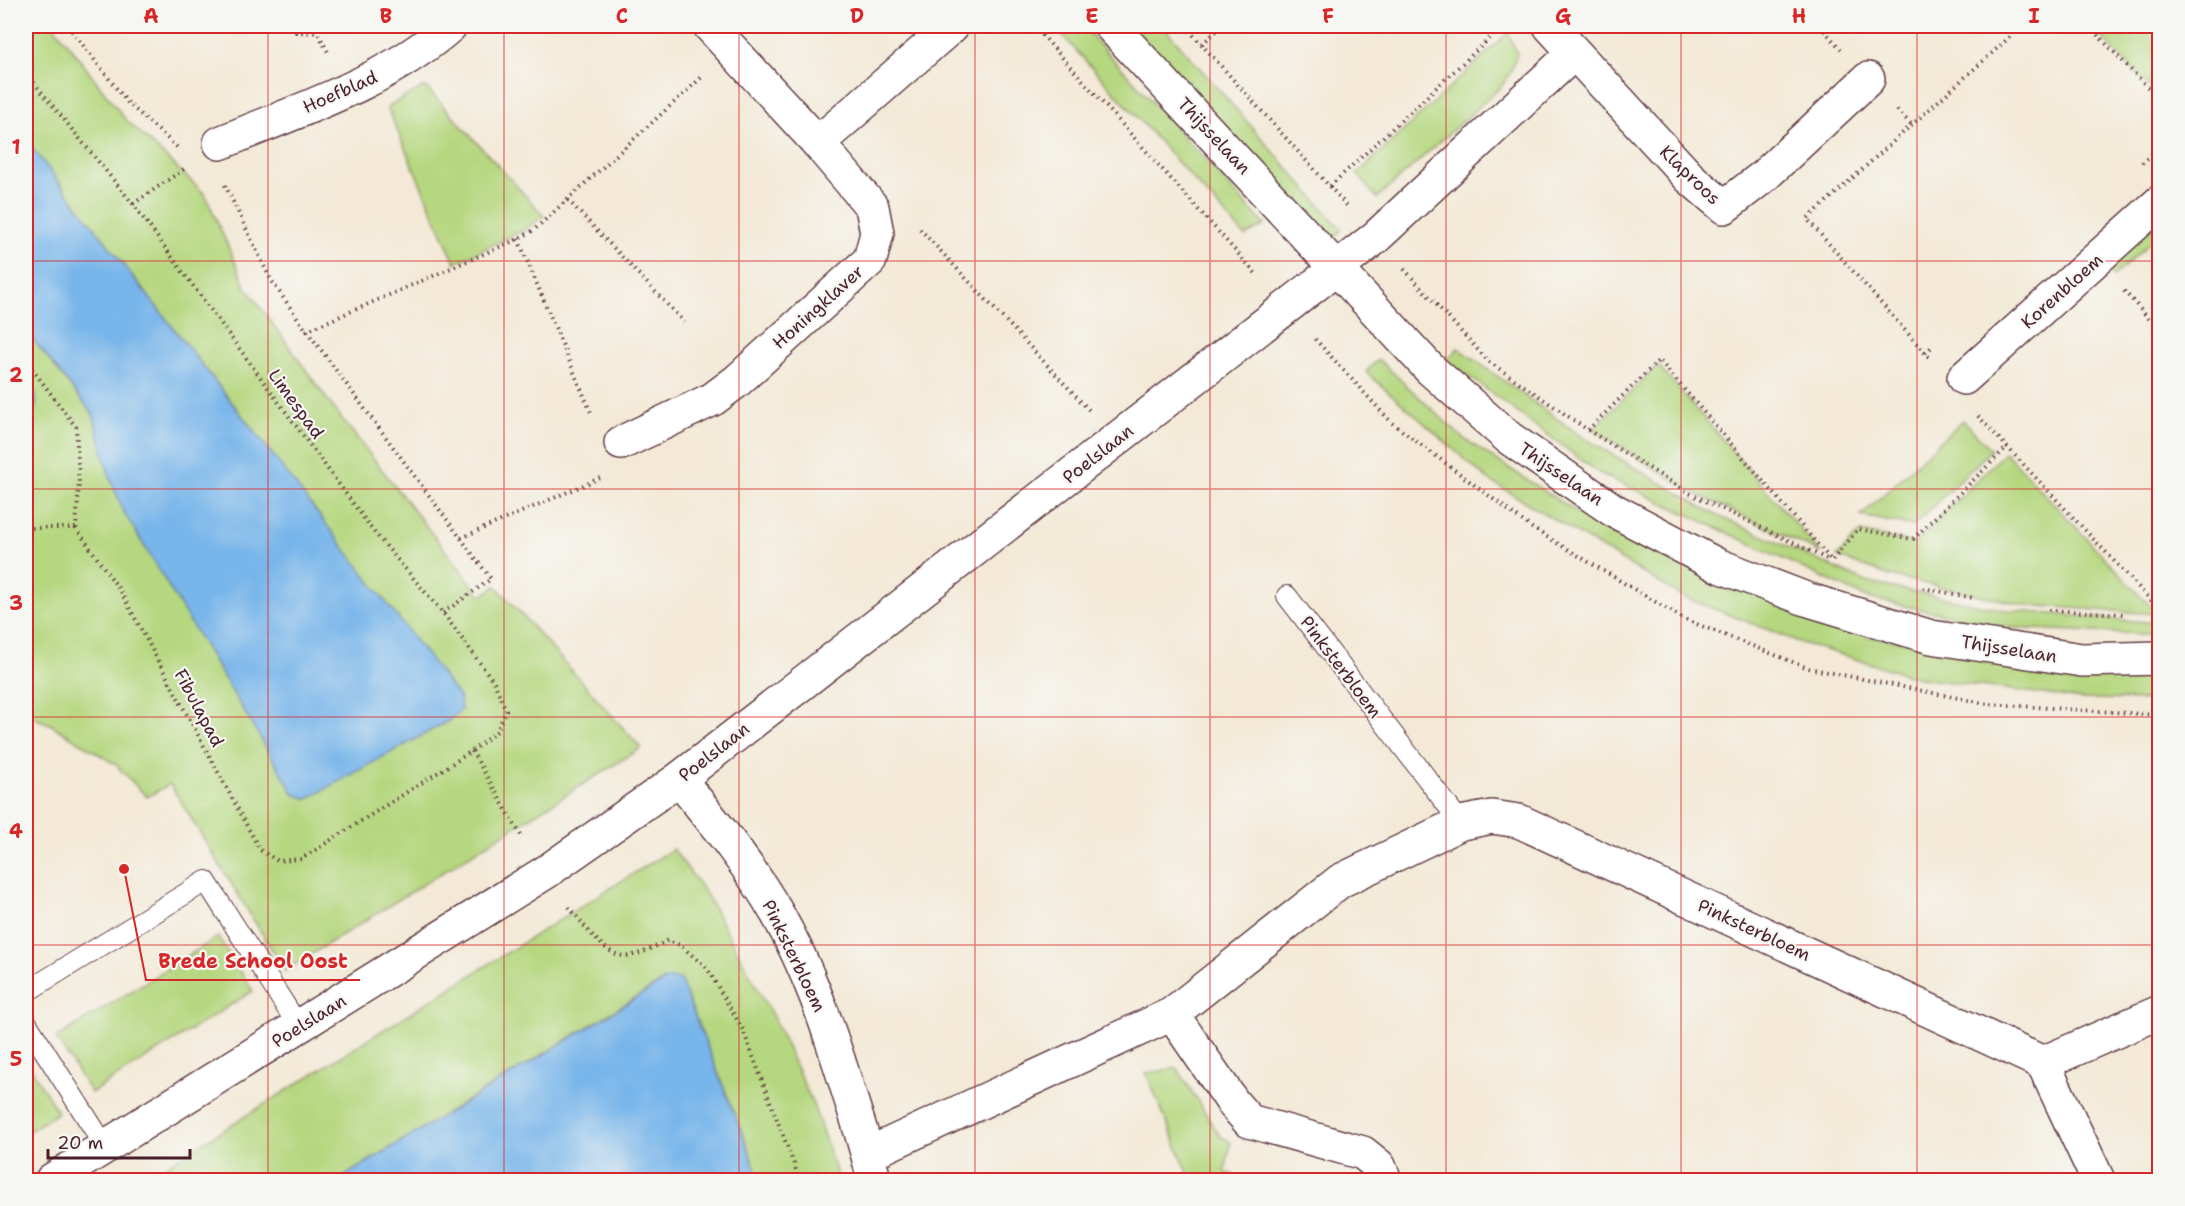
<svg xmlns="http://www.w3.org/2000/svg" width="2185" height="1206" font-family="'Shantell Sans',sans-serif">
	<style>
		.green { fill: #b5d77f; stroke: #807b55; stroke-width: 1.5 }
		.water { fill: #78b5ea; stroke: #616a8a; stroke-width: 1.5 }
		.lines { fill: none; stroke-linecap: round; stroke-linejoin: round }
		.service-casing { stroke: #633d45; stroke-width: 22 }
		.minor-casing { stroke: #633d45; stroke-width: 36 }
		.tertiary-casing { stroke: #633d45; stroke-width: 36 }
		.path { stroke: #633d45; stroke-width: 4; stroke-dasharray: 1.5 4.5; stroke-linecap: butt }
		.service { stroke: #fff; stroke-width: 20 }
		.minor { stroke: #fff; stroke-width: 33 }
		.tertiary { stroke: #fff; stroke-width: 33 }
		.grid { fill: none; stroke: #d62828; stroke-width: 1.5; stroke-opacity: 0.55 }
		.labels { text-anchor: middle; dominant-baseline: central; stroke-width: 4.5; stroke-linejoin: round; paint-order: stroke }
		.street-label { font-size: 18px; fill: #4a1f2b; stroke: #f6f6f2 }
		.leader { fill: none; stroke: #d62828; stroke-width: 2 }
		.callout-dot { fill: #d62828; stroke: #f6f6f2; stroke-width: 2 }
		.callout-label { font-size: 20px; text-anchor: middle; font-weight: bold; fill: #d62828; stroke: #f6f6f2; stroke-width: 4.5; stroke-linejoin: round; paint-order: stroke }
		.neatline { fill: none; stroke: #d62828; stroke-width: 2 }
		.grid-label { font-size: 20px; text-anchor: middle; font-weight: bold; fill: #d62828 }
	</style>
	<rect width="100%" height="100%" fill="#f6f6f2"/>
	<filter id="ink" filterUnits="userSpaceOnUse"><feTurbulence type="fractalNoise" baseFrequency=".0167" numOctaves="2"/><feDisplacementMap in="SourceGraphic" scale="12" xChannelSelector="R" yChannelSelector="G"/><feConvolveMatrix kernelMatrix="1 2 1 2 8 2 1 2 1" color-interpolation-filters="sRGB"/></filter>
	<filter id="wash" filterUnits="userSpaceOnUse"><feTurbulence type="fractalNoise" baseFrequency=".008" numOctaves="4" result="noise"/><feDisplacementMap in="SourceGraphic" scale="24" xChannelSelector="R" yChannelSelector="G"/><feGaussianBlur stdDeviation="1.35" result="paint"/><feColorMatrix in="noise" values="0 0 0 0 0 0 0 0 0 0 0 0 0 0 0 0 0 1.4 0 .05"/><feComposite in="paint" operator="in"/></filter>
	<g filter="url(#wash)">
		<rect width="100%" height="100%" fill="#f3e9d6"/>
		<g class="green">
			<path d="M26,26h28l71,93 80,75 41,93 86,119 149,190 15,-10 145,162 -356,223 -115,-187 -23,13 -32,-33 -65,-40 -24,-9v-296l7,-5 -1,-29 -6,-8v-46l67,83 15,58 186,322 13,5 143,-79 -188,-279 -236,-301z"/>
			<path d="M1054,26h29l182,199 -20,11z"/>
			<path d="M1129,26h34l179,204 -13,12z"/>
			<path d="M2091,26h68v71z"/>
			<path d="M1508,33l9,20 -5,17 -11,17 -124,111 -20,-24z"/>
			<path d="M425,86l119,130 -18,13 -71,34 -68,-156z"/>
			<path d="M2159,204v30l-46,43 -14,-17z"/>
			<path d="M1458,348l126,90 132,77 153,68 136,27 154,13v12l-149,-7 -143,-30 -268,-125 -152,-113z"/>
			<path d="M1378,359l86,80 131,85 276,113 288,36v27l-77,-1 -163,-21 -117,-35 -119,-46 -196,-118 -121,-107z"/>
			<path d="M1658,365l163,188 -129,-61 -99,-63z"/>
			<path d="M1963,420l28,30 -78,76 -52,-10z"/>
			<path d="M2005,452l153,162 -133,-9 -135,-29 -53,-19 23,-25 55,11z"/>
			<path d="M673,849l32,43 68,125 40,87 26,76h-87l5,-6 -10,-29 -67,-166h-14l-328,201h-195z"/>
			<path d="M218,937l35,54 -162,102 -35,-55z"/>
			<path d="M26,1060l32,53 -32,20z"/>
			<path d="M1177,1068l43,68 11,6 -6,30 22,8h-56l-45,-107z"/>
		</g>
		<g class="water">
			<path d="M26,140l236,301 198,257 1,12 -11,10 -143,79 -13,-5 -171,-283 -15,-39 -15,-58 -67,-83z"/>
			<path d="M26,377c11,15 17,30 0,42z"/>
			<path d="M667,979h13l67,166 10,29 -5,6h-414z"/>
		</g>
	</g>
	<g filter="url(#ink)">
		<g class="lines">
			<g class="service-casing">
				<g id="service">
					<path d="M1287,596l174,227"/>
					<path d="M26,992l180,-111 93,146"/>
					<path d="M26,1022l80,126"/>
				</g>
			</g>
			<g class="minor-casing">
				<g id="minor">
					<path d="M710,26l108,117"/>
					<path d="M1550,26l140,152 34,29 40,-31 104,-97"/>
					<path d="M220,143c79,-33 165,-60 230,-117"/>
					<path d="M1337,268l38,-30 199,-185"/>
					<path d="M1964,378l196,-176"/>
					<path d="M621,443l92,-44 24,-18 133,-121 7,-27 -5,-26 -54,-64 134,-117"/>
					<path d="M679,779c35,43 71,87 99,136 30,53 50,111 68,169 10,32 21,64 28,96"/>
					<path d="M1172,1014l62,90 15,17 114,32 16,13 6,14"/>
					<path d="M2043,1063l55,117"/>
					<path d="M868,1154l304,-140 168,-133 121,-58 31,-6 27,4 524,242 117,-51"/>
				</g>
			</g>
			<g class="tertiary-casing">
				<g id="tertiary">
					<path d="M1111,26l319,343 79,69 104,72 104,55 89,34 125,38 151,23 78,-2"/>
					<path d="M52,1180l494,-308 133,-93 658,-511"/>
				</g>
			</g>
			<g class="path">
				<path d="M68,26l60,77 51,46"/>
				<path d="M293,26l3,6 22,1 11,21"/>
				<path d="M1034,26l224,250"/>
				<path d="M1185,26l164,182"/>
				<path d="M1820,26l21,23"/>
				<path d="M2089,26l71,74"/>
				<path d="M1202,44l20,-18"/>
				<path d="M26,73l107,131 241,328 69,81 51,69 12,28 -9,21 -25,20 -171,108 -23,2 -18,-11 -139,-258 -45,-64 3,-46 -3,-55 -50,-66"/>
				<path d="M1897,110l14,14"/>
				<path d="M2142,163l18,-16"/>
				<path d="M225,185l46,95 30,43 190,256 -48,34"/>
				<path d="M1330,186l173,-160"/>
				<path d="M568,200l116,122"/>
				<path d="M133,204l54,-37"/>
				<path d="M920,229l169,181"/>
				<path d="M518,239l74,176"/>
				<path d="M1404,269l84,92 100,69 101,63 138,66"/>
				<path d="M2124,291l36,40"/>
				<path d="M306,331l212,-92 16,-9 168,-153"/>
				<path d="M1315,339l77,84 140,105 152,91 124,49 180,36 172,11"/>
				<path d="M1925,353l-118,-134 215,-193"/>
				<path d="M1929,357l-4,-4 8,-7"/>
				<path d="M1978,416l182,194"/>
				<path d="M1588,430l71,-70 173,201 26,-32 55,10 93,-91"/>
				<path d="M26,528h50"/>
				<path d="M461,538l139,-60"/>
				<path d="M1923,588l51,10"/>
				<path d="M2049,610l74,4"/>
				<path d="M472,751l51,88"/>
				<path d="M569,907c13,15 36,50 57,49 15,-1 28,-9 41,-15l13,4 27,23 36,62 57,150"/>
			</g>
			<use href="#service" class="service"/>
			<use href="#minor" class="minor"/>
			<use href="#tertiary" class="tertiary"/>
		</g>
	</g>
	<path class="grid" d="M268,26v1154M504,26v1154M739,26v1154M975,26v1154M1210,26v1154M1446,26v1154M1681,26v1154M1917,26v1154M26,261h2134M26,489h2134M26,717h2134M26,945h2134"/>
	<g class="labels">
		<g class="street-label">
			<text transform="translate(340 92) rotate(-24)">Hoefblad</text>
			<text transform="translate(1214 136) rotate(47)">Thijsselaan</text>
			<text transform="translate(1690 175) rotate(44)">Klaproos</text>
			<text transform="translate(2062 291) rotate(-42)">Korenbloem</text>
			<text transform="translate(818 307) rotate(-42)">Honingklaver</text>
			<text transform="translate(296 404) rotate(54)">Limespad</text>
			<text transform="translate(1098 454) rotate(-38)">Poelslaan</text>
			<text transform="translate(1561 474) rotate(34)">Thijsselaan</text>
			<text transform="translate(2009 649) rotate(9)">Thijsselaan</text>
			<text transform="translate(1341 667) rotate(53)">Pinksterbloem</text>
			<text transform="translate(199 708) rotate(62)">Fibulapad</text>
			<text transform="translate(714 752) rotate(-38)">Poelslaan</text>
			<text transform="translate(1754 930) rotate(25)">Pinksterbloem</text>
			<text transform="translate(794 956) rotate(64)">Pinksterbloem</text>
			<text transform="translate(309 1021) rotate(-32)">Poelslaan</text>
		</g>
	</g>
	<path class="leader" d="M124 869L146 980H360"/>
	<circle class="callout-dot" cx="124" cy="869" r="6"/>
	<g class="callout-label">
		<text x="253" y="968">Brede School Oost</text>
	</g>
	<rect width="2185" height="1206" fill="none" stroke="#f6f6f2" stroke-width="66"/>
	<path d="M48 1149v9h142v-9" fill="none" stroke="#4a1f2b" stroke-width="3"/>
	<text x="57" y="1149" font-size="18" fill="#4a1f2b" stroke="#f6f6f2" stroke-width="4.5" paint-order="stroke">20 m</text>
	<rect x="33" y="33" width="2119" height="1140" class="neatline"/>
	<g class="grid-label">
		<text x="151" y="23">A</text>
		<text x="386" y="23">B</text>
		<text x="622" y="23">C</text>
		<text x="857" y="23">D</text>
		<text x="1092" y="23">E</text>
		<text x="1328" y="23">F</text>
		<text x="1563" y="23">G</text>
		<text x="1799" y="23">H</text>
		<text x="2034" y="23">I</text>
		<text x="16" y="154">1</text>
		<text x="16" y="382">2</text>
		<text x="16" y="610">3</text>
		<text x="16" y="838">4</text>
		<text x="16" y="1066">5</text>
	</g>
</svg>
